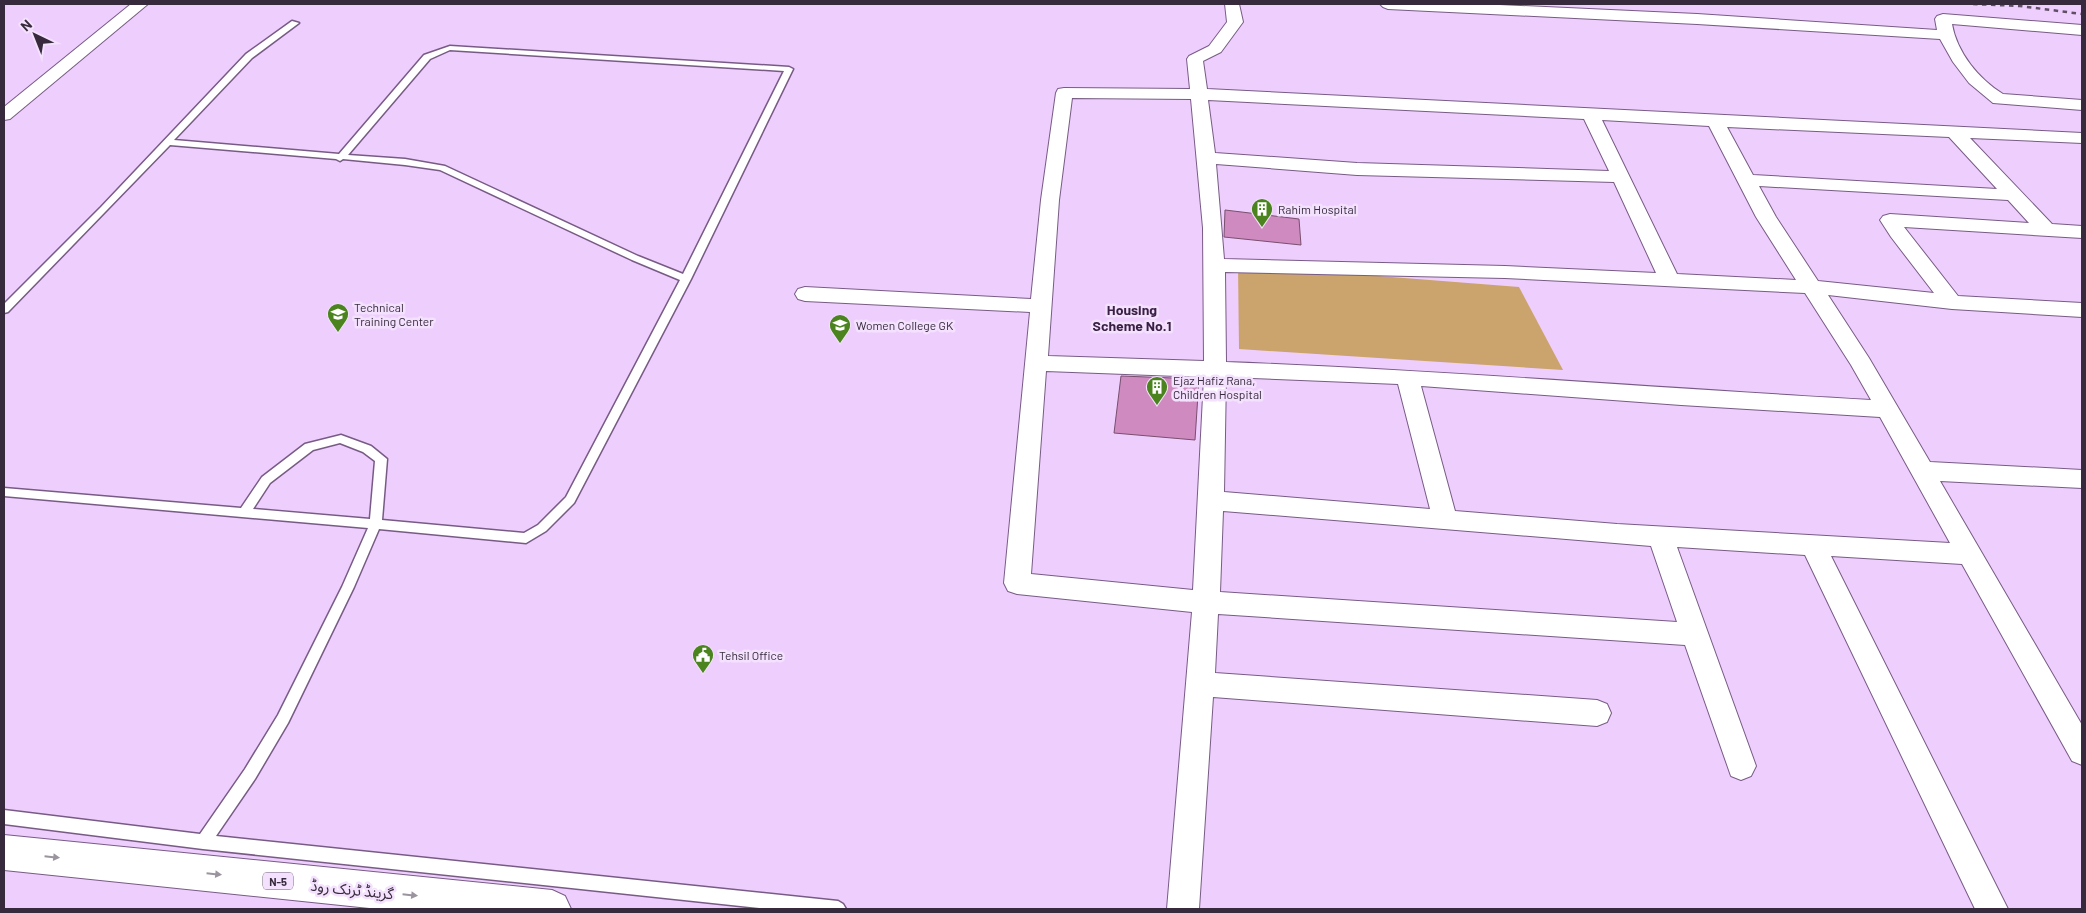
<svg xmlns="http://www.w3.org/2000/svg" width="2086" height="913" font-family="Barlow,'Noto Sans Arabic',sans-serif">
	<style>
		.green { fill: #cba36c }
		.building { fill: #cf8ac0; stroke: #784f6f }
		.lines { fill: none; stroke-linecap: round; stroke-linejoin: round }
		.service-casing { stroke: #785b85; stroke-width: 3 }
		.minor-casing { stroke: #785b85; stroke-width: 2 }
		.trunk-casing { stroke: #785b85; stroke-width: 2 }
		.service { fill: #fff; fill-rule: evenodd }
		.minor { fill: #fff; fill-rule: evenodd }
		.trunk { fill: #fff; fill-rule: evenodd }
		.rail { stroke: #5f4e66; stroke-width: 2.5; stroke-dasharray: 4.5 4.5; stroke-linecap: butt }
		.oneway { fill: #9b949e }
		.labels { text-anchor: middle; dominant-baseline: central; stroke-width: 5; stroke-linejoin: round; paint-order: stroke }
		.shield { fill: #f4e1fd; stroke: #706176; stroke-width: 1 }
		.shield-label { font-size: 11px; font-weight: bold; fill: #372a3c }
		.poi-label { font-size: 12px; fill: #372a3c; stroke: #f4e1fd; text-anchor: start }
		.neighbourhood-label { font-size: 14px; font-weight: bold; fill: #391f44; stroke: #f4e1fd }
		.near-street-label { font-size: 15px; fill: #372a3c; stroke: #f4e1fd }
	</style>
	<rect width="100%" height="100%" fill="#eecefd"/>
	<path class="green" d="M1238,265l281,22 44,83 -324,-21z"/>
	<g class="building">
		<path d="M1225,210l74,9 2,26 -77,-8z"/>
		<path d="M1121,376l78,3 -4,61 -81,-7z"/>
	</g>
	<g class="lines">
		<g class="service-casing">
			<path id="service" d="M292,21l7,2 -47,35 -78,82 165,14 85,-99 26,-9 339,21 4,2 -102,210 -117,224 -28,28 -20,12 -147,-14 -25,58 -66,136 -33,56 -39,57 622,65 5,3 3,5h-77l-566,-60 -199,-25v-14l196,24 45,-65 33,-54 64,-128 26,-59 -364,-32v-8l237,20 21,-31 43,-33 36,-9 30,11 16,13 -5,61 142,13 14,-8 28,-28 114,-217 -48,-20 -192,-90 -35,-5 -62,-6 -3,2 -4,-2 -166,-14 -162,167 -4,1v-9l97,-97 145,-153zM450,50l334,21 -101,203 -45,-18 -193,-90 -40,-7 -57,-4 82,-96zM340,443l23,9 12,9 -5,58 -117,-10 17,-26 43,-33z"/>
		</g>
		<g class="minor-casing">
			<g id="minor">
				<path d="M131,4h17l-138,115 -6,1v-13z"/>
				<path d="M1225,4h14l4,18 -22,30 -18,9 4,28 875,44v10l-112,-5 82,86 30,2v12l-178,-11 54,69 124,7v14l-130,-8 -124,-14 41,63 61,104 152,8v18l-142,-7 142,244v40l-10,-4 -110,-197 -131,-8 177,353h-33l-170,-354 -128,-8 79,219 -5,10 -10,4 -10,-4 -46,-131 -467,-31 -3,59 382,27 10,4 4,9 -4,9 -10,4 -384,-29 -14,212h-32l25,-297 -175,-18 -9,-3 -4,-8 26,-271 -225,-11 -7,-2 -3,-5 3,-5 7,-2 226,12 10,-99 15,-107 2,-4 6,-1 126,1 -3,-30 2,-3 20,-10 18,-24zM1072,98l119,1 12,129 1,133 -156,-5 11,-156zM1208,100l376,19 25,52 -252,-8 -142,-10zM1602,120l107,6 47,91 40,63 -119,-6zM1727,127l222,10 48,52 -244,-14zM1216,164l141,11 257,7 42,91 -151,-7 -281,-7zM1759,186l249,14 21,23 -139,-9 -7,2 -3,4 11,17 43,56 -116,-12 -42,-64zM1225,272l280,6 300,15 46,72 20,35c-215,-12 -430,-30 -645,-38zM1046,371l158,6 -11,213 -162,-16zM1226,377l172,7 32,125 -206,-17zM1421,386l260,19 199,12 70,126 -333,-19 -162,-13zM1223,511l428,35 26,76 -457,-30z"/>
				<path d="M1380,4h98l219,10 240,16 -2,-11 2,-3 6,-2 139,11v10l-130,-11c5,29 27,55 51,70l79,6v10l-89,-7 -24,-20 -16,-21 -13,-23 -243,-15 -309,-15 -5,-2z"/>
			</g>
		</g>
		<g class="trunk-casing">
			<path id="trunk" d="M4,835l548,55 13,6 6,13h-192l-375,-39z"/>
		</g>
		<use href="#service" class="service"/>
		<use href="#minor" class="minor"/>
		<use href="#trunk" class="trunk"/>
		<path class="rail" d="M1973,4l47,2 62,8"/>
	</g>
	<defs><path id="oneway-solid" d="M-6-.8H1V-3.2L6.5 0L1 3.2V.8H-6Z" transform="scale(1.25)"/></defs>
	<g class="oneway">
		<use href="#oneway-solid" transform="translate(52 857) rotate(6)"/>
		<use href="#oneway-solid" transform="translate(214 874) rotate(6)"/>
		<use href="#oneway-solid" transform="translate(410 895) rotate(6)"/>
	</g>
	<defs>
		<g id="building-pin" transform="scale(1.125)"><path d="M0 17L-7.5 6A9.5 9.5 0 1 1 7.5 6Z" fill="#4b841f" stroke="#f4e1fd"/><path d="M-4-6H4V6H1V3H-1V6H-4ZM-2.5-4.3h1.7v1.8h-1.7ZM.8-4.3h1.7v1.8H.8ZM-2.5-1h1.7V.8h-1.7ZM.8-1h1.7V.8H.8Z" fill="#fff"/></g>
		<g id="university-pin" transform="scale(1.125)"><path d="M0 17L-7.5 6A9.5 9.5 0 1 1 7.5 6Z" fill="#4b841f" stroke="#f4e1fd"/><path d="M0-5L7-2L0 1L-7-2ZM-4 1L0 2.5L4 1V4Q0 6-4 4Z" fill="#fff"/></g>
		<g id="civic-pin" transform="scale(1.125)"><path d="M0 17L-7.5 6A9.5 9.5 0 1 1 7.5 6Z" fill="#4b841f" stroke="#f4e1fd"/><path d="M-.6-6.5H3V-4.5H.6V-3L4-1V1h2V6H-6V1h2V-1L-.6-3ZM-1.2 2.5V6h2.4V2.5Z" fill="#fff"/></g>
	</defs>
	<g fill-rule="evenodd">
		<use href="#building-pin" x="1262" y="209"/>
		<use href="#university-pin" x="338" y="314"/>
		<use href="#university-pin" x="840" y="325"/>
		<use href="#building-pin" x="1157" y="387"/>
		<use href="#civic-pin" x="703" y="655"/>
	</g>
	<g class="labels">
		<rect class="shield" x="263" y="872.5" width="30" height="17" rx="4"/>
		<g class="shield-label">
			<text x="278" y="881">N-5</text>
		</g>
		<g class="poi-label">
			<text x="1278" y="209">Rahim Hospital</text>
			<text x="354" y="307">Technical<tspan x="354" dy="14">Training Center</tspan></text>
			<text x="856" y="325">Women College GK</text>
			<text x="1173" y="380">Ejaz Hafiz Rana,<tspan x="1173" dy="14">Children Hospital</tspan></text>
			<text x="719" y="655">Tehsil Office</text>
		</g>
		<g class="neighbourhood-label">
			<text x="1132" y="309">Housing<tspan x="1132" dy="16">Scheme No.1</tspan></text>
		</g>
		<g class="near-street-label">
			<text transform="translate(352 889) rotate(6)">گرینڈ ٹرنک روڈ</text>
		</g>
	</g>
	<rect width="2086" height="913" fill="none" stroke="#372a3c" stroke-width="10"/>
	<g transform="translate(35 35) rotate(317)" stroke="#f4e1fd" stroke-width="4" paint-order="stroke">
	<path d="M0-4L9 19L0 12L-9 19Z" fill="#372a3c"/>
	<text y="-8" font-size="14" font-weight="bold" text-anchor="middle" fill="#372a3c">N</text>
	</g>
</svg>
